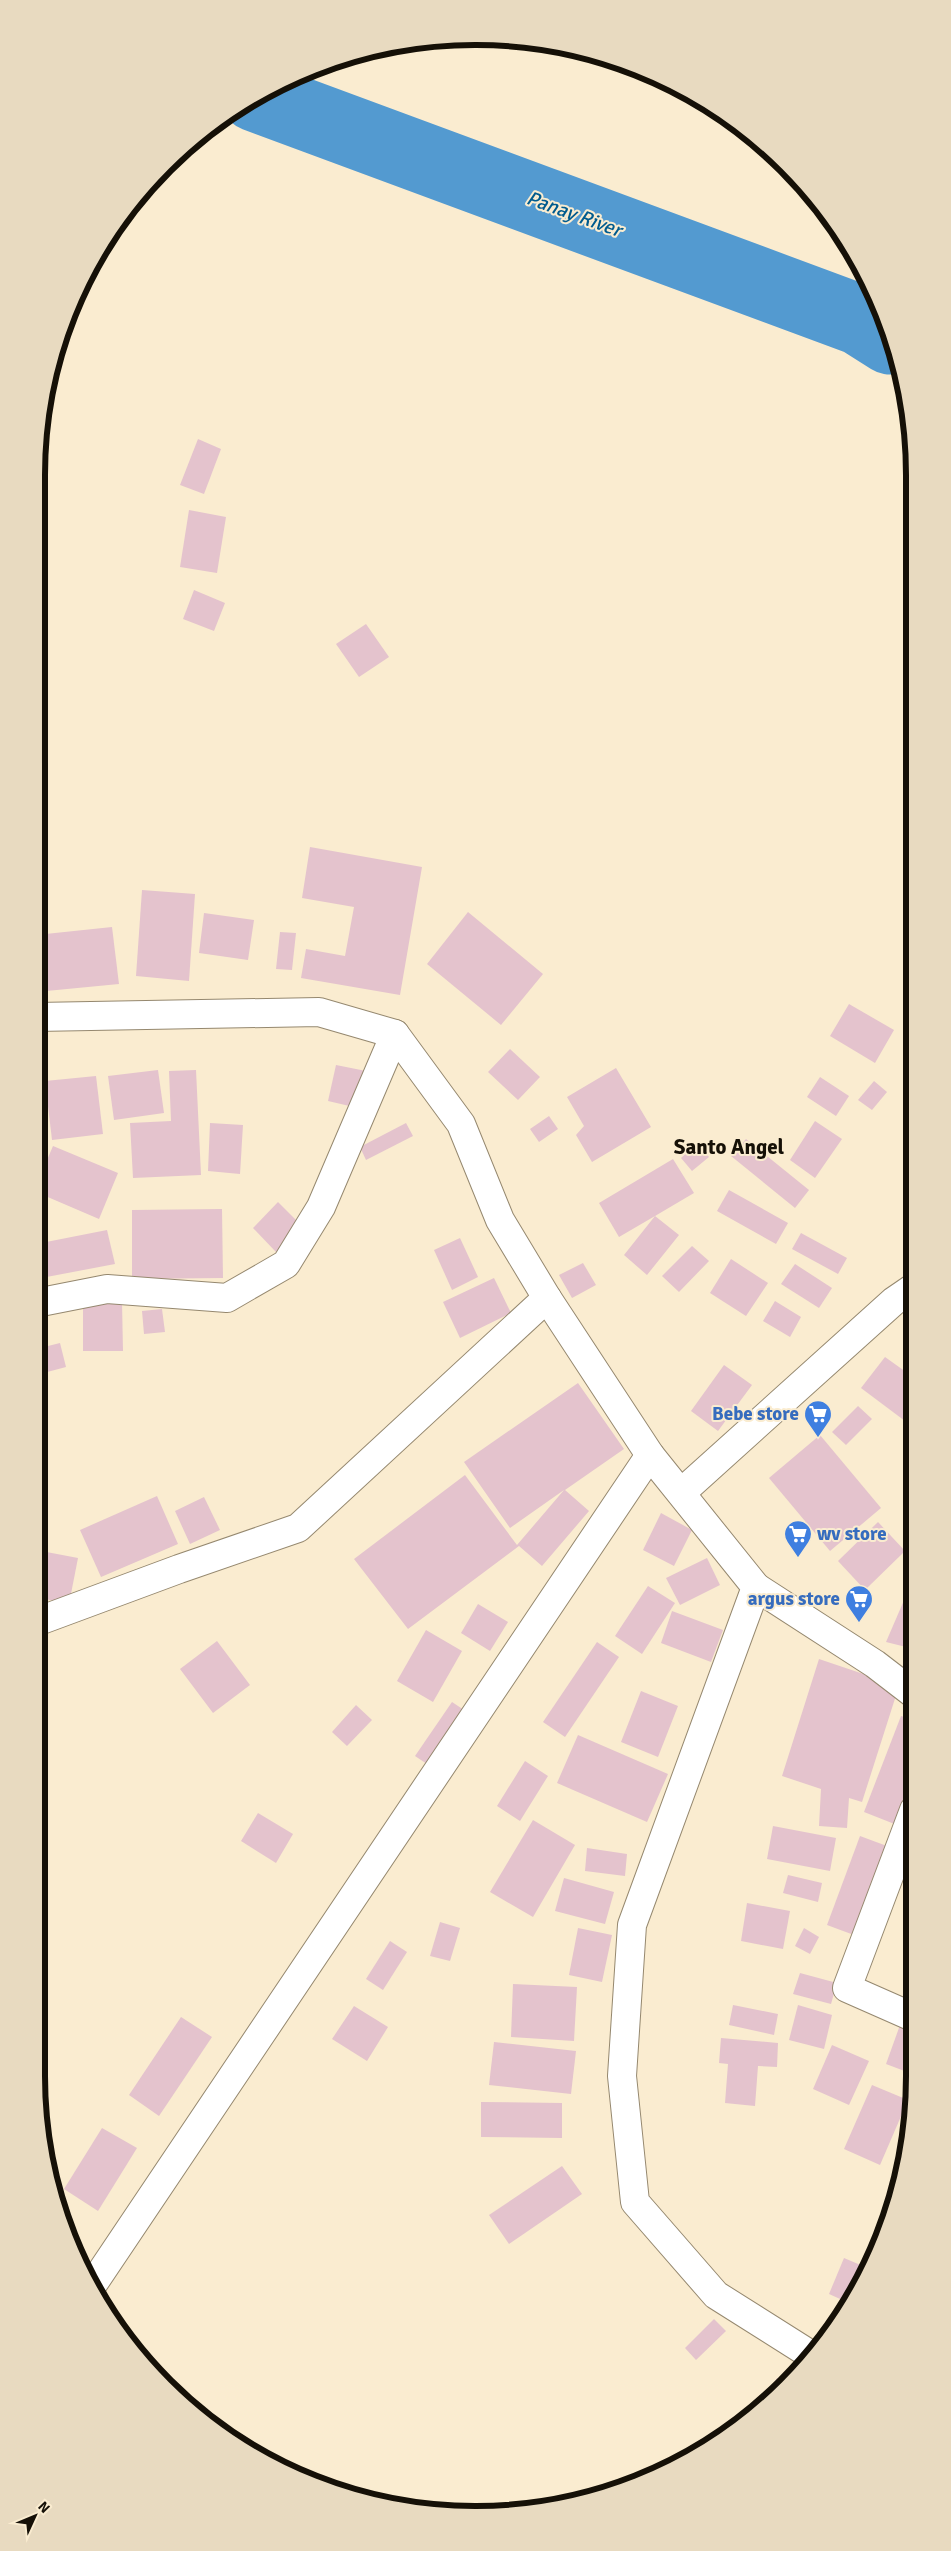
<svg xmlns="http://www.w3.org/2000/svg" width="951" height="2551" font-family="Signika,sans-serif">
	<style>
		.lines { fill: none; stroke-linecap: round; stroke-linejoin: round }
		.river { stroke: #539ad0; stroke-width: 71 }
		.building { fill: #e4c3cd }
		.street-casing { stroke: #95886f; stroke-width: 30 }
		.primary-casing { stroke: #95886f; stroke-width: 30 }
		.street { stroke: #fff; stroke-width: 28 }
		.primary { stroke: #fff; stroke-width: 28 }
		.labels { text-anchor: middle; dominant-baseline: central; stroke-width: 4; stroke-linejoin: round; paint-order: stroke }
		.shop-label { font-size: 19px; font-weight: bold; fill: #366cbe; stroke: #faecd0; text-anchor: end }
		.water-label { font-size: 20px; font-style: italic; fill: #005b8e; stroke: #faecd0 }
		.quarter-label { font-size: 21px; font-weight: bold; fill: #151007; stroke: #faecd0 }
		.rim { fill: none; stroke: #151007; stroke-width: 6 }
	</style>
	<rect width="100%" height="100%" fill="#faecd0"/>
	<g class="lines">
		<path class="river" d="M255,96l605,224 30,19"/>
	</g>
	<g class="building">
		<path d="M198,439l23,10 -17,45 -24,-9z"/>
		<path d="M189,510l37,7 -9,56 -37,-6z"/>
		<path d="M194,590l31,13 -11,28 -31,-12z"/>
		<path d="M366,624l23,33 -30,20 -23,-33z"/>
		<path d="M310,847l112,20 -22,128 -99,-17 5,-29 39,7 9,-49 -52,-9z"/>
		<path d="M142,890l53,4 -6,87 -53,-5z"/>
		<path d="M468,912l75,62 -42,51 -74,-61z"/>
		<path d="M204,913l50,7 -6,40 -49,-7z"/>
		<path d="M112,927l7,57 -83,8v-57z"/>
		<path d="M280,932l16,1 -4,37 -16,-1z"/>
		<path d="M849,1004l45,26 -19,33 -45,-27z"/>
		<path d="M510,1049l30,28 -22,23 -30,-28z"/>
		<path d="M336,1065l30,6 -8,37 -30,-7z"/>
		<path d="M616,1068l35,59 -59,35 -16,-27 8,-9 -17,-29z"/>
		<path d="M158,1070l6,43 -50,7 -6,-44z"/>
		<path d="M196,1070l5,105 -68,3 -3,-55 41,-2 -2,-50z"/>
		<path d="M96,1076l7,58 -51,6 -7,-59z"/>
		<path d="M820,1077l29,19 -13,20 -29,-19z"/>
		<path d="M874,1081l13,11 -15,18 -14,-10z"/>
		<path d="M40,1095l5,56 -9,1v-56z"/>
		<path d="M549,1116l9,13 -19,13 -9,-13z"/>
		<path d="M815,1121l27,18 -27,39 -25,-18z"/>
		<path d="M210,1123l33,2 -3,49 -32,-3z"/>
		<path d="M406,1123l7,13 -47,24 -6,-13z"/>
		<path d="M746,1139l63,51 -14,18 -64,-52z"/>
		<path d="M698,1143l11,14 -17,14 -11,-13z"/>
		<path d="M53,1146l65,27 -19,46 -63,-27v-6z"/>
		<path d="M673,1159l21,34 -39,23 24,19 -32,40 -23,-20 31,-39 -36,21 -20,-34z"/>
		<path d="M729,1190l59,33 -12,21 -59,-33z"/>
		<path d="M278,1202l24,24 -26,26 -23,-24z"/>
		<path d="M222,1209l1,69 -91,1v-69z"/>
		<path d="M107,1230l8,34 -79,15v-35z"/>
		<path d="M801,1233l46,25 -9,16 -46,-25z"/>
		<path d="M460,1238l18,39 -26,13 -18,-40z"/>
		<path d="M692,1246l17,15 -30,31 -17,-16z"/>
		<path d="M731,1259l37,24 -22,33 -36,-23z"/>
		<path d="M583,1263l13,22 -24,13 -13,-23z"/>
		<path d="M795,1264l37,24 -13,20 -38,-24z"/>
		<path d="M494,1278l17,35 -51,25 -17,-36z"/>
		<path d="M775,1301l26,16 -11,20 -27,-16z"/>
		<path d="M83,1302h39l1,49h-40z"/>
		<path d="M162,1309l3,23 -21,2 -2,-23z"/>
		<path d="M60,1343l6,24 -30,8v-26z"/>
		<path d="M885,1357l28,20v50l-52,-39z"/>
		<path d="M724,1365l28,20 -34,46 -27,-20z"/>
		<path d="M578,1383l46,66 -59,41 24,21 -47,55 -23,-20 -111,83 -54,-70 111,-84 52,70 47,-55 -54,38 -46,-66z"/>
		<path d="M858,1406l14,13 -26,26 -14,-13z"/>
		<path d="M820,1435l61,73 -51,43 -61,-73z"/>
		<path d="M157,1496l21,48 -77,33 -21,-47z"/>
		<path d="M204,1497l16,33 -30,14 -15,-33z"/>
		<path d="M661,1513l31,17 -18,36 -31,-16z"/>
		<path d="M878,1522l27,29 -40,39 -27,-29z"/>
		<path d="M36,1550l42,8 -9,46 -33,-7z"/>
		<path d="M707,1558l13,27 -40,20 -14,-27z"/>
		<path d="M648,1586l27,17 -33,51 -27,-18z"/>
		<path d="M908,1591l6,1v57l-28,-7z"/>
		<path d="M478,1604l30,18 -18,29 -29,-18z"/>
		<path d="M672,1611l51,19 -12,32 -50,-19z"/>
		<path d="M426,1630l36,21 -29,51 -36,-21z"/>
		<path d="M217,1641l33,44 -37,28 -33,-44z"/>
		<path d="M597,1642l22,15 -54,80 -22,-15z"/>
		<path d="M819,1659l80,27 -37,116 -13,-4 -2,30 -28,-2 2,-37 -39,-13z"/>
		<path d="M641,1691l37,15 -20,51 -37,-15z"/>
		<path d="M452,1702l18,12 -37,54 -18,-12z"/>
		<path d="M356,1705l16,15 -25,26 -15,-14z"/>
		<path d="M901,1716l13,4v62l-17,43 -33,-13z"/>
		<path d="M578,1735l90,39 -21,48 -90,-39z"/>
		<path d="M525,1761l23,15 -28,45 -23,-15z"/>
		<path d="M258,1813l35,21 -17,29 -35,-22z"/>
		<path d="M533,1820l42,25 -42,72 -43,-25z"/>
		<path d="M773,1826l63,12 -6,33 -63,-12z"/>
		<path d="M860,1836l35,13 -33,89 -35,-13z"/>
		<path d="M587,1848l40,6 -2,22 -40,-5z"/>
		<path d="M788,1875l34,8 -4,19 -35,-9z"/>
		<path d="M914,1876v18l-5,-2z"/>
		<path d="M564,1878l50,14 -9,32 -50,-13z"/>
		<path d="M747,1903l43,8 -7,38 -42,-8z"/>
		<path d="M440,1922l20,6 -10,33 -20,-5z"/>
		<path d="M578,1928l34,7 -10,47 -33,-7z"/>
		<path d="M804,1928l15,9 -9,17 -15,-8z"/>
		<path d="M390,1941l17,11 -24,38 -17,-11z"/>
		<path d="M914,1956v1l1,32 -11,-4z"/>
		<path d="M800,1973l37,10 -6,21 -38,-10z"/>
		<path d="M513,1984l64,3 -3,54 -63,-4z"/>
		<path d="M733,2005l45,9 -4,21 -45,-10z"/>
		<path d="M798,2005l34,10 -8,34 -35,-9z"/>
		<path d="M354,2006l34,21 -21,34 -35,-22z"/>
		<path d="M181,2017l31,20 -53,79 -30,-21z"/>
		<path d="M900,2025l15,6v44l-29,-11z"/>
		<path d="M721,2038l57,5 -1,24 -19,-1 -3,40 -30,-3 3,-39 -9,-1z"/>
		<path d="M494,2042l82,9 -5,43 -82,-9z"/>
		<path d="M832,2045l37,16 -20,44 -36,-16z"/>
		<path d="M872,2085l36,15 -28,65 -36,-16z"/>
		<path d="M481,2102l81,1v35l-81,-1z"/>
		<path d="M102,2128l35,20 -39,63 -34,-22z"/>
		<path d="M895,2163l8,2 -2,18 -9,-2z"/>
		<path d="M562,2166l20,28 -73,50 -20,-29z"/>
		<path d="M844,2258l26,11 -21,34 -20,-9z"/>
		<path d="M714,2319l12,12 -30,29 -11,-12z"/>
		<path d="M777,2378l6,3 -14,14 -1,-1z"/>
	</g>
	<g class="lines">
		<g class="street-casing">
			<g id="street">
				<path d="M36,1303l71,-14 120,9 59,-34 35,-57 74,-173"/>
				<path d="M682,1492l212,-191 19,-13"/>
				<path d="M756,1587l119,77 39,30"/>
				<path d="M36,1622l143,-53 119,-41 249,-230"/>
				<path d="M914,1810l-67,178 68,30"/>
				<path d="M91,2287l559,-832"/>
			</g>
		</g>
		<g class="primary-casing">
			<path id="primary" d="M36,1017l283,-5 76,22 66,90 39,96 47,78 103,157 106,132 -124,338 -10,151 13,126 81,93 95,60"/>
		</g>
		<use href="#street" class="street"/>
		<use href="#primary" class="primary"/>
	</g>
	<defs>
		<g id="supermarket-pin" transform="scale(1.4375)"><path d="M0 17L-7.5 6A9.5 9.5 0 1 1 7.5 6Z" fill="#3f7fe0" stroke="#faecd0"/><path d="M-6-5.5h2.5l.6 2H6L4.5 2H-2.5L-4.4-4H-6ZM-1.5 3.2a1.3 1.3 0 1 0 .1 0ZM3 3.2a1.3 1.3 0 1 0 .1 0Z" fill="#fff"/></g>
	</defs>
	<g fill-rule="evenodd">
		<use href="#supermarket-pin" x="818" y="1414"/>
		<use href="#supermarket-pin" x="798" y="1534"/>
		<use href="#supermarket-pin" x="859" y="1599"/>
	</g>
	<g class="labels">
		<g class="shop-label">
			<text x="799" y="1414">Bebe store</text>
			<text x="817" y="1534" text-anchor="start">wv store</text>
			<text x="840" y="1599">argus store</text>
		</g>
		<g class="water-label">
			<text transform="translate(574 214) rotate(20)">Panay River</text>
		</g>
		<g class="quarter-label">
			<text x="729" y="1147">Santo Angel</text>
		</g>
	</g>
	<path d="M0 0H951V2551H0ZM475 45H476A430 430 0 0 1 906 475V2076A430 430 0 0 1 476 2506H475A430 430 0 0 1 45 2076V475A430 430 0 0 1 475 45Z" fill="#e8dac0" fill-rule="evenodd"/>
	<path class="rim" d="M475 45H476A430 430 0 0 1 906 475V2076A430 430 0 0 1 476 2506H475A430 430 0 0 1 45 2076V475A430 430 0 0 1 475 45Z"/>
	<g transform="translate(35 2516) rotate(46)" stroke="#faecd0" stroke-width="4" paint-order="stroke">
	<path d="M0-4L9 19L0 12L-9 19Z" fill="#151007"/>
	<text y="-8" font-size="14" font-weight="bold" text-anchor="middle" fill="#151007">N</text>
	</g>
</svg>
